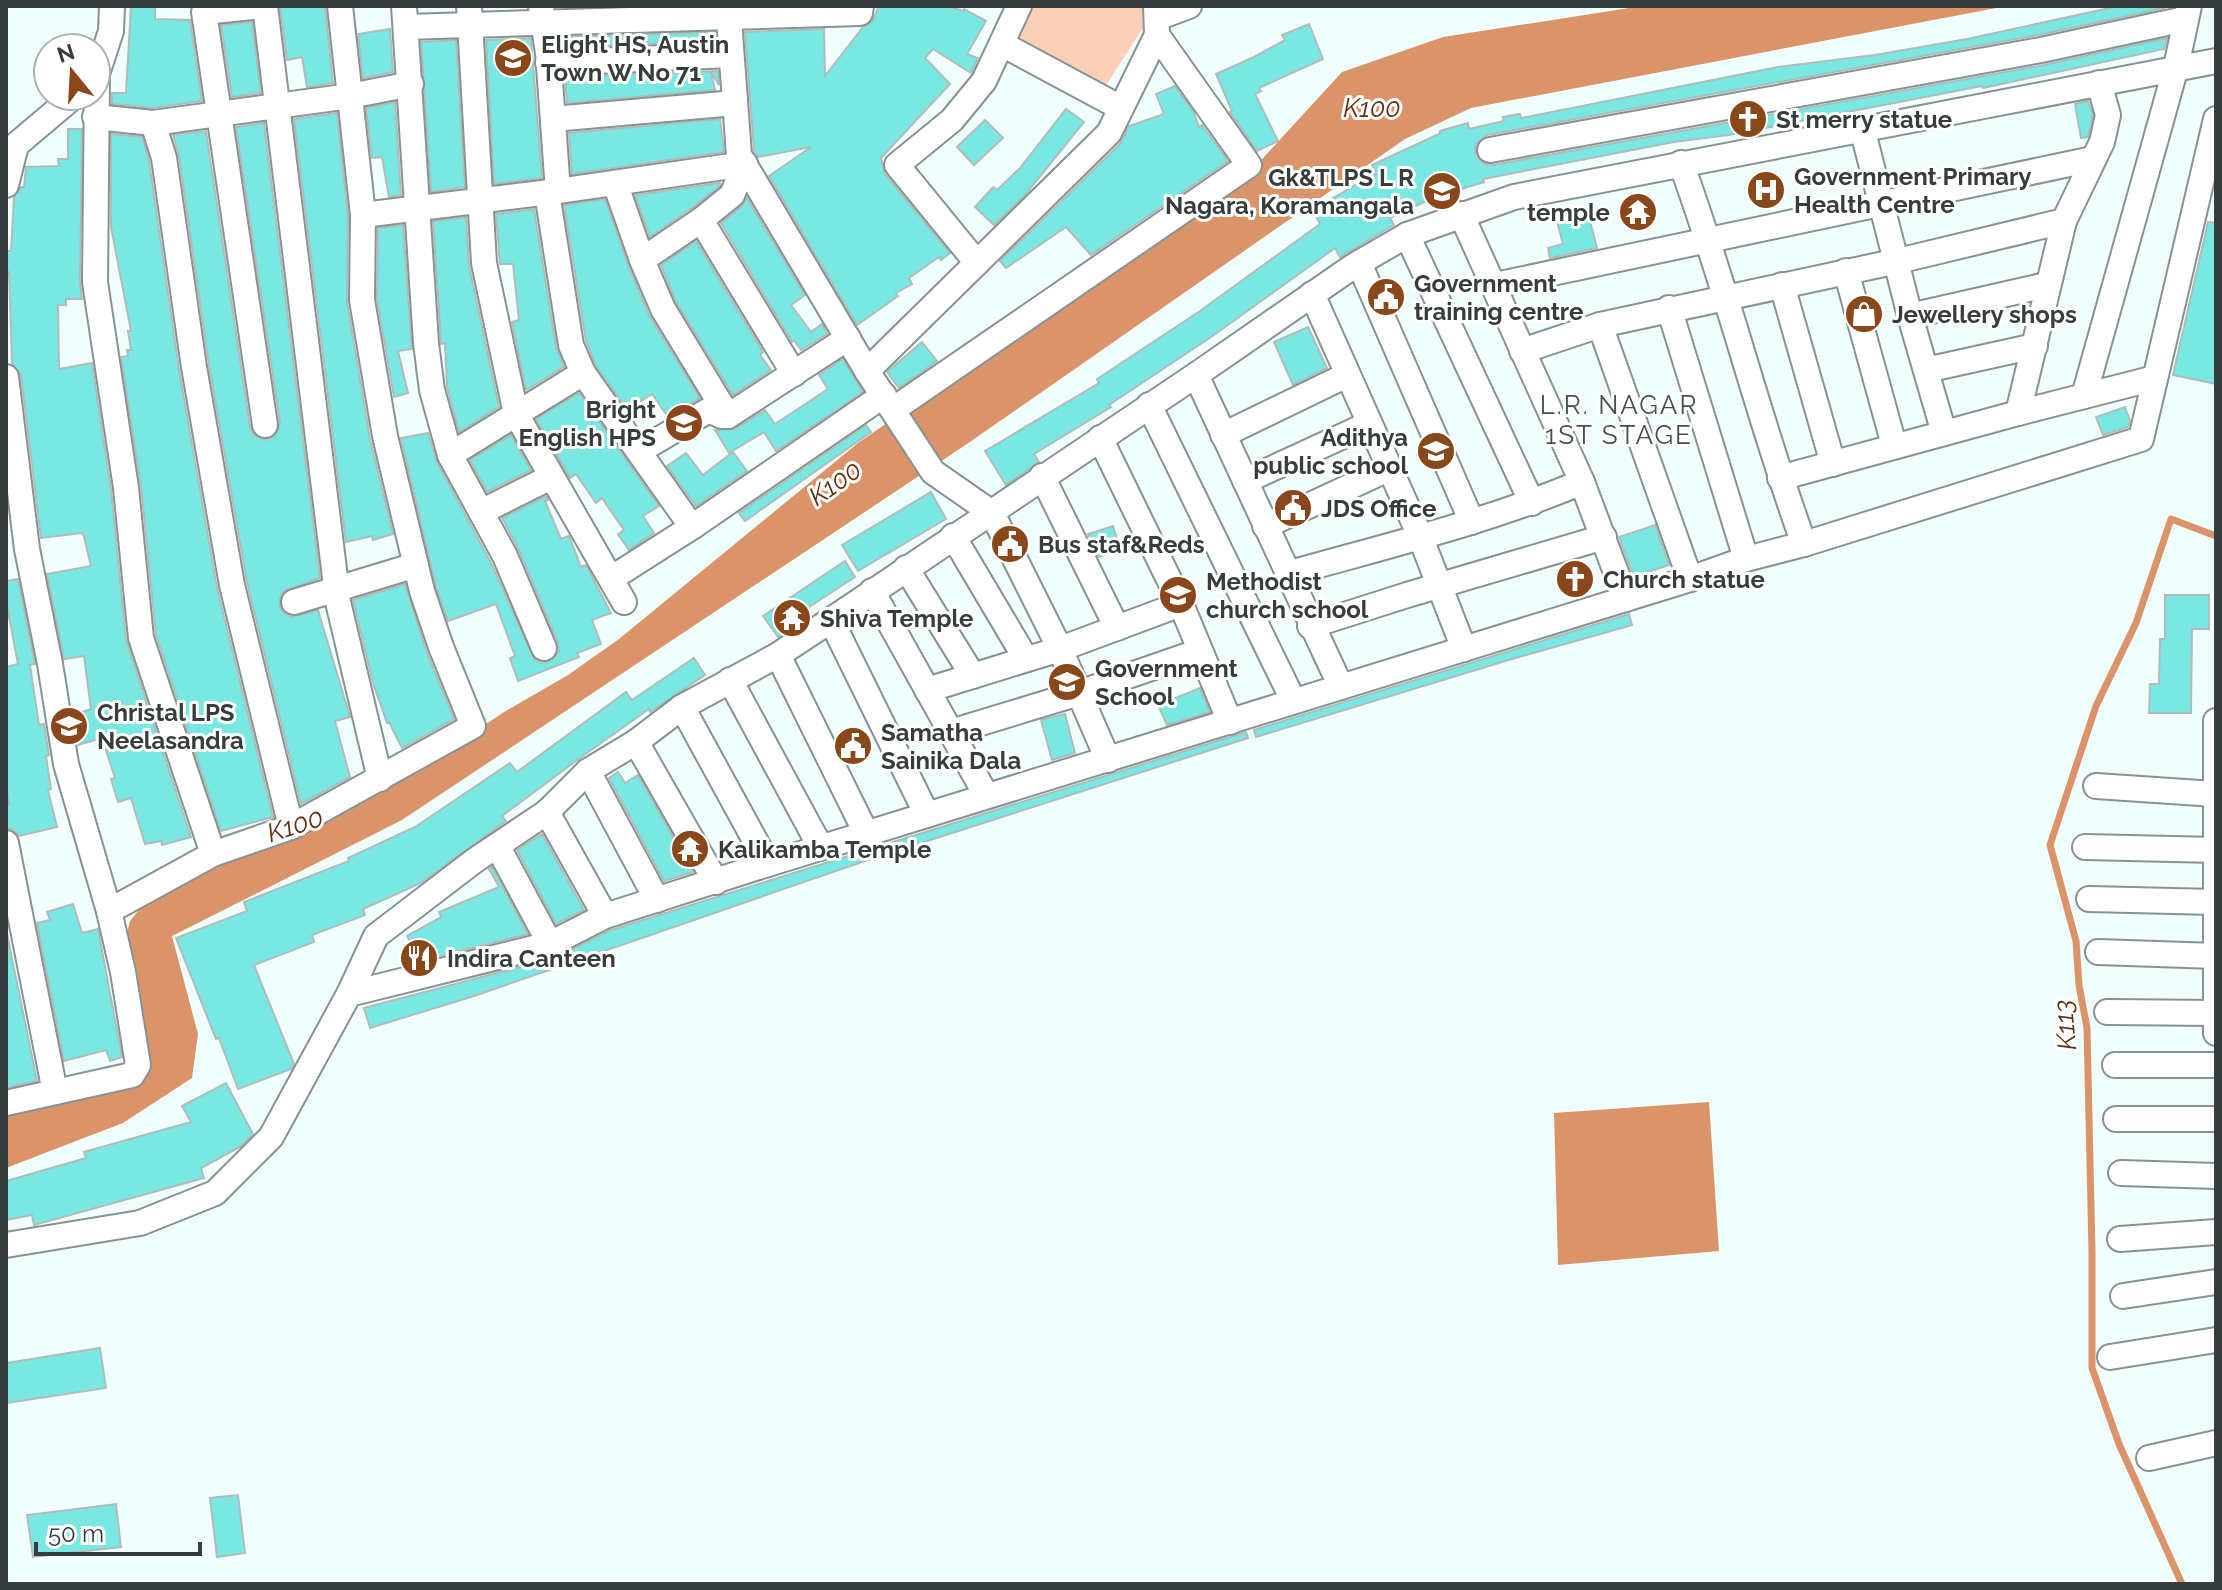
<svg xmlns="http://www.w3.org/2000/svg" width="2222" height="1590" font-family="Raleway,sans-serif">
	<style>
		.green { fill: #fccfb7 }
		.water { fill: #db946a }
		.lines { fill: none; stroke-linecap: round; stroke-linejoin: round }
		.stream { stroke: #db946a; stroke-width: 7 }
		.building { fill: #7ae8e2; stroke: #afbcbb; stroke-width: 2 }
		.minor-casing { stroke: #879392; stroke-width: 28 }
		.minor { stroke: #fff; stroke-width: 24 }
		.labels { text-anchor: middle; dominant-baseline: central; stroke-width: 6; stroke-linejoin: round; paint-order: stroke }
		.poi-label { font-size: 24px; font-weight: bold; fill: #373c3c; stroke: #fff; text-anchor: start }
		.water-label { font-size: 26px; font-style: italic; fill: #5f3012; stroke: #fff }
		.neighbourhood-label { font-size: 26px; letter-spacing: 2px; fill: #444f4e; stroke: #fff }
	</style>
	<rect width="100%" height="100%" fill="#f0fefd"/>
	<path class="green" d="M1033,6h109l1,22 -38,59 -89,-47z"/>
	<g class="water">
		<path d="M1642,6h365l-536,102 -66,31 -438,305 -565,376 -230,116 26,98 -6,44 -69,45 -117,45v-51l137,-39 -19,-134 6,-23 8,-10 53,-37 258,-125 55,-37 64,-37 51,-36 239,-196 396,-275 88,-96 101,-35z"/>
		<path d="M1709,1102l10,149 -161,14 -4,-152z"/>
	</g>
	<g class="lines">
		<path class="stream" d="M2182,1584l-63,-140 -27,-76v-116l-5,-224 -8,-43 -3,-44 -26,-96 46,-139 40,-83 35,-104 45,17"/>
	</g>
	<g class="building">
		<path d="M131,6h24v13l35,1 12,81 -49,7 -41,-4v-11h14z"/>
		<path d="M280,6h45l8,77 -26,4 -5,-30 -15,3z"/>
		<path d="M879,6h69l15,5 1,-2 22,12 -19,33 11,4 -7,15 -38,-24 -8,9 25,26 -69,74 4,16 65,79 -9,7 -2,-3 -30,21 3,6 -16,9 2,3 -41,29 -88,-149 42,-29 -53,10 -4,-7 -9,-118 79,-3 1,47 38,-49 9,-5z"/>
		<path d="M2119,6l46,2 -127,27 -551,100 -11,9 -1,9 9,11 9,1 551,-100 123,-27 -3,11 -181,39 -1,-2 -253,49 -55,7 -191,37 1,3 -49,15 -45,21 4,7 -54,32 -5,-9 -121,87 -105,70 2,2 -77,47 5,8 -33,23 -21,-34 114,-68 -2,-4 103,-68 120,-87 -7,-14 63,-37 -4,-8 69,-32 -1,-2 28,-8 1,6 35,-8 -1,-4 17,-3 1,4 257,-51 97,-12 92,-16z"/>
		<path d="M252,22l9,71 -29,4 -11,-72z"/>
		<path d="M1309,24l14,35 -64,29 2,3 -6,3 23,47 -21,10 -27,-39 2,-1 -16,-37 38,-17 31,-17 -3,-5z"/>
		<path d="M390,29l3,43 -30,6 -5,-44z"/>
		<path d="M715,32l1,9 -154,6 -1,-10z"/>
		<path d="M531,38l11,140 -48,6 -8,-144z"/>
		<path d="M456,40l9,147 -34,5 -10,-150z"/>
		<path d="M718,71l1,14 -8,-13 4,18 -148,13 -2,-26z"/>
		<path d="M1175,86l19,27 5,14 3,-2 26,36 -137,94 -25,-28 -60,41 -6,-7 120,-117 9,-18 35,-12 -8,-20z"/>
		<path d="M2088,101l5,14 -5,22 -7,1 -6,-34z"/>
		<path d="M395,102l6,93 -12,2 -7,-40 -10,1 -6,-50z"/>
		<path d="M1066,109l18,13 -59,73 -31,30 -19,-18 18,-20 4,3 23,-22z"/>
		<path d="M337,113l11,103 -1,86 23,137 23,95 -20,6 -1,-4 -26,6 -52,-423z"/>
		<path d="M720,119l4,33 -152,22 -3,-41z"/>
		<path d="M985,120l18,18 -29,27 -17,-18z"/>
		<path d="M264,123l56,455 -36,13 -4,7v8l3,6 8,5 27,-7 32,107 -15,4 15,56 -49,27 -54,-222 -38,-217 -30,-209 -6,-21 33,-4 44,296 4,8 12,5 9,-4 5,-13 -44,-296z"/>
		<path d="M68,129h14l-2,153 2,17h-16v6h-8l1,64 33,-6 19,127 15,150 65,197 -29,8 -1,-4 -16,3 -14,-46 -13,4 -7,-23 4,-1 -13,-40 -24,7 -5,-30 18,-6 -7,-53 -20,3 -17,-85 44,-8 -8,-33 -42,5 -20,-163 -9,-12 -3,-91h-3v-21h5l3,-54 7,-10h3l2,-20 33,-1 -1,-7h10z"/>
		<path d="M111,134l31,3 7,24 30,209 38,218 56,229 -52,14 -65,-196 -15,-149 -20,-129 7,-1 -1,-6h4l-3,-19h3l-20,-104z"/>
		<path d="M720,183v3l-28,22 -42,29 -15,-42z"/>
		<path d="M747,198l58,97 -14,10 20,27 11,-8 5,10 -26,16 -7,-10 -2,2 -71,-119 20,-16z"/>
		<path d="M605,199l23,66 21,50 51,83 -32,19 -16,-23 -25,16 -31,-44 -10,-25 -22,-136z"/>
		<path d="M534,209l22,138 8,20 -38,23 -14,-68 7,-2 -6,-56h-13l-4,-50z"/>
		<path d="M1588,213l9,35 -47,10 -2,-10 15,-4 -6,-23z"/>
		<path d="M466,217l3,49 30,141 -40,25 -12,-45 -2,-44 -4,1v-2l-8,-121z"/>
		<path d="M2208,222l8,1v161l-43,-9z"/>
		<path d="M403,225l9,124 -14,2 10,42 -14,4 -17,-98 1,-71z"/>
		<path d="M696,241l67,111 -3,3 11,15 -38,25 -57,-93 -15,-37z"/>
		<path d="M1308,327l19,41 -34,17 -19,-43z"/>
		<path d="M922,342l15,19 -38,27 -12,-16z"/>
		<path d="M843,359l20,33 -87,59 -12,-19 -35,21 -14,-23 20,-1 30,-19 10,14 53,-35 -9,-14z"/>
		<path d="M579,393l80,113 -16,10 11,17 -25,17 -11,-16 6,-4 -22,-32 -6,5 -20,-29 -6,4 -34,-59z"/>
		<path d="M2125,407l5,14 -2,6 -25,8 -7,-18z"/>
		<path d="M866,425l5,7 -126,89 -6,-8z"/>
		<path d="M428,433l9,29 54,101 43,96 7,4 10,-2 8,-10 -1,-8 -39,-93 -17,-32 44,-22 2,4 -3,1 16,38 8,-3 12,31 5,-2 25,48 -19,7 9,24 -24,9 2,4 -61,24 -8,-23 5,-2 -19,-52 -48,17 -12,-34 -35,-149z"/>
		<path d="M511,435l20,35 -44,22 -17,-32z"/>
		<path d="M733,452l14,19 -51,35 -29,-40 19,-13 17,22z"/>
		<path d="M931,492l15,27 -88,52 -16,-26z"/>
		<path d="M1655,525l14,40 -35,12 -15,-40z"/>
		<path d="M1113,526l7,23 -21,8 -11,-23z"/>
		<path d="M845,561l10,16 -55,36 5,6 -27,18 -15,-21z"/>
		<path d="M18,579l17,85 -5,1 9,60 5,-1 5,31 -3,1 5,33 -3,1 9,37 -38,9 -7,-7 -6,-1v-23h3l-3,-22v-116l12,-3 -12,-63v-20z"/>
		<path d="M405,584l22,69 27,66 -52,29 -13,-26 -2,1 -14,-40 -20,-83z"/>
		<path d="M2165,595h44v34h-17l-1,84h-42l1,-29h9l1,-45h5z"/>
		<path d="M1629,614l3,11 -120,34 -256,78 -2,-7z"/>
		<path d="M694,658l11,17 -55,37 -1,-3 -69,49 -78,58 4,5 -85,62 -58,26 2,6 -53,20 2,7 -60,23 40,99 -3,5 -53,20 -19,-51 -3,1 -40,-101 71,-27 -3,-9 105,-41 -1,-3 67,-31 95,-64 7,9 109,-80 6,8z"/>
		<path d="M1200,688l10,24 -43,13 -9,-20z"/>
		<path d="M1065,714l10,39 -23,7 -11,-40z"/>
		<path d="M1246,732l2,6 -383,123 -391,135 -104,32 -6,-20 190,-50 57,-28z"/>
		<path d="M618,772l7,11 13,-8 55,97 -29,9 -55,-103z"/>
		<path d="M542,834l42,76 -28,14 -39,-74z"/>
		<path d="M492,867l36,67 -107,27 -14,-25 34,-19 -2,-5 60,-25 -10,-18z"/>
		<path d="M73,904l9,29 16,-4 24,128 -12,4 -4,-11 -42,11 -27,-138 13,-3 -3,-8z"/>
		<path d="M6,929l31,152 -31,7z"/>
		<path d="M226,1083l27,51 -13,13 -39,21 3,10 -170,47 -2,-10 -26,5v-39l80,-23 -2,-6 107,-30 -9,-16z"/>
		<path d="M100,1348l6,40 -100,15v-40z"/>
		<path d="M238,1495l7,58 -28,4 -7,-59z"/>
		<path d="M116,1504l5,43 -88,10 -6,-42z"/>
	</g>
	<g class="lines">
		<g class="minor-casing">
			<g id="minor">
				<path d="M262,6l-58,6 61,413"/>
				<path d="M265,6l73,596 42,177"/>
				<path d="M404,6l22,337 6,47 18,65 55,101 39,92"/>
				<path d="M469,6l15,257 32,151 108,188"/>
				<path d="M728,6l11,149 128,216 66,101 59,41 68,136 48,111"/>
				<path d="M541,7l7,46 10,138"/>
				<path d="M1157,18l32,-12"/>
				<path d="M406,27l454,-14 1,-7"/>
				<path d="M1002,44l119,64"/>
				<path d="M548,63l183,-8"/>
				<path d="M96,77l15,-46 1,-25"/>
				<path d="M97,77l-2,205 31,206 15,150 72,216"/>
				<path d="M95,117l58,6 197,-27 61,-12"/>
				<path d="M553,119l182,-16"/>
				<path d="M153,123l11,35 30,209 38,218 59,242"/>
				<path d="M1862,128l48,188 34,117"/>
				<path d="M1490,150l551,-100 144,-31"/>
				<path d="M1681,163c46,125 77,255 123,381"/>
				<path d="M615,183l27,77 59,-40 31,-25 13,-31"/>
				<path d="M6,185l10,-40 58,-49"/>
				<path d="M547,193l24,152 12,28 109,154 192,-132"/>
				<path d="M1461,214l121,268 44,117"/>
				<path d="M363,215l195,-24 187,-27"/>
				<path d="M701,220l93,154"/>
				<path d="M2064,221l-46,192 137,-35"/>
				<path d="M1407,235l125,268"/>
				<path d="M642,260l21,49 65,107"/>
				<path d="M977,263l-80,-98 55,-45 32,-39 35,-75"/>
				<path d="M1359,263l113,259"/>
				<path d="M1846,271l48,174"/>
				<path d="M1495,285l598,-126"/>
				<path d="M1782,285l51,179"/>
				<path d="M1312,294l108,242 44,113"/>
				<path d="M1669,308l77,251"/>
				<path d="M1910,316l136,-31"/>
				<path d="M1600,325l90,254"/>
				<path d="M1522,351l78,-26 298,-64 166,-40 38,-79 6,-27 -9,-32"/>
				<path d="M1926,370l109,-24"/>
				<path d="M867,371l242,-238 48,-98 -1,-29"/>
				<path d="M1196,375l145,312"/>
				<path d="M6,377l21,172 23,115 16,100 43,147 104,-57 78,-27 182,-101 -32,-79 -19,-56 -37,-155 -23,-136 1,-85 -23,-209"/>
				<path d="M2084,396l92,-329 13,-61"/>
				<path d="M1149,405l144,295"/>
				<path d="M894,409l355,-244 -92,-130"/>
				<path d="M1223,435l124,-60"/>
				<path d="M1100,438l81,166 49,118"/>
				<path d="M651,444l58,-34 13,6h6l120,-78"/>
				<path d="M450,455l133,-82"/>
				<path d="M1042,476l75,152"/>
				<path d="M1780,478l238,-65"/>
				<path d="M1245,481l124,-57"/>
				<path d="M481,512l70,-35"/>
				<path d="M1265,526l123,-57"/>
				<path d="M953,536l73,123"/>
				<path d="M906,568l67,108"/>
				<path d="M1287,574c99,-28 200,-52 295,-92"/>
				<path d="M612,578l80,-51"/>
				<path d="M872,591l114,204"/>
				<path d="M294,602l122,-37"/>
				<path d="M831,620l96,195"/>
				<path d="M1310,626l97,-31 197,-58"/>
				<path d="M778,655l89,180"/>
				<path d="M730,680l91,168"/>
				<path d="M927,690l133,-41 121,-45"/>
				<path d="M682,707l86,157"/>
				<path d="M2216,721v312"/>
				<path d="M951,732l128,-39 121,-42"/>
				<path d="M636,742l80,140"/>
				<path d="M588,771l69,129"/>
				<path d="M2096,786l119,8"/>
				<path d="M547,812l58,104"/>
				<path d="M6,843l49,249"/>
				<path d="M498,847l52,97"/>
				<path d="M2085,847l131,3"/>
				<path d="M2089,899l126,3"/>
				<path d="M2098,952l118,4"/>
				<path d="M349,994l201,-50 55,-28 163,-52 922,-285 56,-20 58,-15 337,-105 75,-320"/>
				<path d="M2107,1012l109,1"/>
				<path d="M2115,1065h101"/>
				<path d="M6,1103l126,-28 6,-10 -15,-93 -14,-61"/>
				<path d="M2116,1119h100"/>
				<path d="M2121,1173l95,3"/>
				<path d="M2120,1239l96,-7"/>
				<path d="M6,1245l134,-22 75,-30 56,-56 78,-143 27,-58 98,-75 73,-49 41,-41 48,-29 46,-35 96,-52 53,-35 365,-245 156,-108 55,-32 107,-38 702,-136"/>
				<path d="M2123,1296l93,-14"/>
				<path d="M2110,1357l106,-17"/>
				<path d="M2149,1458l67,-15"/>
			</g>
		</g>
		<use href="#minor" class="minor"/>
	</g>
	<defs>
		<g id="school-disc" transform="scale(2)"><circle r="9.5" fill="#8a4719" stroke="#fff"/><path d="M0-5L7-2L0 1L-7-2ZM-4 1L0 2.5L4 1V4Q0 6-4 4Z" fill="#fff"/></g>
		<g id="church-disc" transform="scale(2)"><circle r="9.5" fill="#8a4719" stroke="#fff"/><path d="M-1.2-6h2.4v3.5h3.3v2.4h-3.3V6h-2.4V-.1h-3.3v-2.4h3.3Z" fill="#fff"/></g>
		<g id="hospital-disc" transform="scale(2)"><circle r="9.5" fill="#8a4719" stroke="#fff"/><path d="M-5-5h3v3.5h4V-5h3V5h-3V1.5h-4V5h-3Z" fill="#fff"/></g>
		<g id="temple-disc" transform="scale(2)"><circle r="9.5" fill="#8a4719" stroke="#fff"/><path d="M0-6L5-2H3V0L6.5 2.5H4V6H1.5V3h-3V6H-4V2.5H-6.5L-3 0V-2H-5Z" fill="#fff"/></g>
		<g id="civic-disc" transform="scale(2)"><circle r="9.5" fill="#8a4719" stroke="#fff"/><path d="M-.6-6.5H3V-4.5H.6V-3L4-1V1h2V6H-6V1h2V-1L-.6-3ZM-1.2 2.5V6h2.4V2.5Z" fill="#fff"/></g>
		<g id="shop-disc" transform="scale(2)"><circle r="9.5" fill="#8a4719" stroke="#fff"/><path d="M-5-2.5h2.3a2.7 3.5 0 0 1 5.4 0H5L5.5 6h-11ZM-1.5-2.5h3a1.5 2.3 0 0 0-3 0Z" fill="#fff"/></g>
		<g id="restaurant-disc" transform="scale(2)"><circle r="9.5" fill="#8a4719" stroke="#fff"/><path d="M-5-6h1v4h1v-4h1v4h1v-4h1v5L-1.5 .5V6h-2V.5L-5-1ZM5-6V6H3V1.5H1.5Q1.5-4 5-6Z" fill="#fff"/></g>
	</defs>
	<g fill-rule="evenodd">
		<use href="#school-disc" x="513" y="58"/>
		<use href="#church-disc" x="1748" y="119"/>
		<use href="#hospital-disc" x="1766" y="190"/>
		<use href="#school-disc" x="1442" y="191"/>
		<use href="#temple-disc" x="1638" y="212"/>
		<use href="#civic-disc" x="1386" y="297"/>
		<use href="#shop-disc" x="1864" y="314"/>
		<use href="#school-disc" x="684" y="423"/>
		<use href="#school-disc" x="1436" y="451"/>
		<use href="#civic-disc" x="1293" y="508"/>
		<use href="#civic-disc" x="1010" y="544"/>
		<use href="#church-disc" x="1575" y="579"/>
		<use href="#school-disc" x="1178" y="595"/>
		<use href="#temple-disc" x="792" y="618"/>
		<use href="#school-disc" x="1067" y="682"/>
		<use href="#school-disc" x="69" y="726"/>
		<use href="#civic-disc" x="853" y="746"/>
		<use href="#temple-disc" x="690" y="849"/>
		<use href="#restaurant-disc" x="419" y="958"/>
	</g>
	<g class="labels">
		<g class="poi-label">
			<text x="541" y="44">Elight HS, Austin<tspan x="541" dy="28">Town W No 71</tspan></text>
			<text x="1776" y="119">St merry statue</text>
			<text x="1794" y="176">Government Primary<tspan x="1794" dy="28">Health Centre</tspan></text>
			<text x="1414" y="177" text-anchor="end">Gk&amp;TLPS L R<tspan x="1414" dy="28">Nagara, Koramangala</tspan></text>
			<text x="1610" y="212" text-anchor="end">temple</text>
			<text x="1414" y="283">Government<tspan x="1414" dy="28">training centre</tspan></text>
			<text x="1892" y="314">Jewellery shops</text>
			<text x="656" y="409" text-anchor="end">Bright<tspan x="656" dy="28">English HPS</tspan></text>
			<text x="1408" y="437" text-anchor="end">Adithya<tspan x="1408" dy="28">public school</tspan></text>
			<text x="1321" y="508">JDS Office</text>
			<text x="1038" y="544">Bus staf&amp;Reds</text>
			<text x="1603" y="579">Church statue</text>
			<text x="1206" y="581">Methodist<tspan x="1206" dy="28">church school</tspan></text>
			<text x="820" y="618">Shiva Temple</text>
			<text x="1095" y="668">Government<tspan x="1095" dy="28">School</tspan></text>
			<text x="97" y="712">Christal LPS<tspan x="97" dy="28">Neelasandra</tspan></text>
			<text x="881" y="732">Samatha<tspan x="881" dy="28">Sainika Dala</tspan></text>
			<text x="718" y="849">Kalikamba Temple</text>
			<text x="447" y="958">Indira Canteen</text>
		</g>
		<g class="water-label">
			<text x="1372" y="108">K100</text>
			<text transform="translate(835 483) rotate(-35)">K100</text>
			<text transform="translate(295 825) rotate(-18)">K100</text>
			<text transform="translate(2065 1025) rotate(-95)">K113</text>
		</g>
		<g class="neighbourhood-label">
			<text x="1619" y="405">L.R. NAGAR<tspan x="1619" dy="30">1ST STAGE</tspan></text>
		</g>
	</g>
	<rect width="2222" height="1590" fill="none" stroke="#373c3c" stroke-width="16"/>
	<g transform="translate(72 72) rotate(342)"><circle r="38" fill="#ffffff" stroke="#afb1b1" stroke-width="2"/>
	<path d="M0-6L14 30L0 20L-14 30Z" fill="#8a4719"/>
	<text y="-12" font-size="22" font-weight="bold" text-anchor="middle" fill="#373c3c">N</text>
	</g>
	<path d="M36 1542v12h164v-12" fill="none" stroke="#373c3c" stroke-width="4"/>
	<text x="48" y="1542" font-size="24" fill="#373c3c" stroke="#ffffff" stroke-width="6" paint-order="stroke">50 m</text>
</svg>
